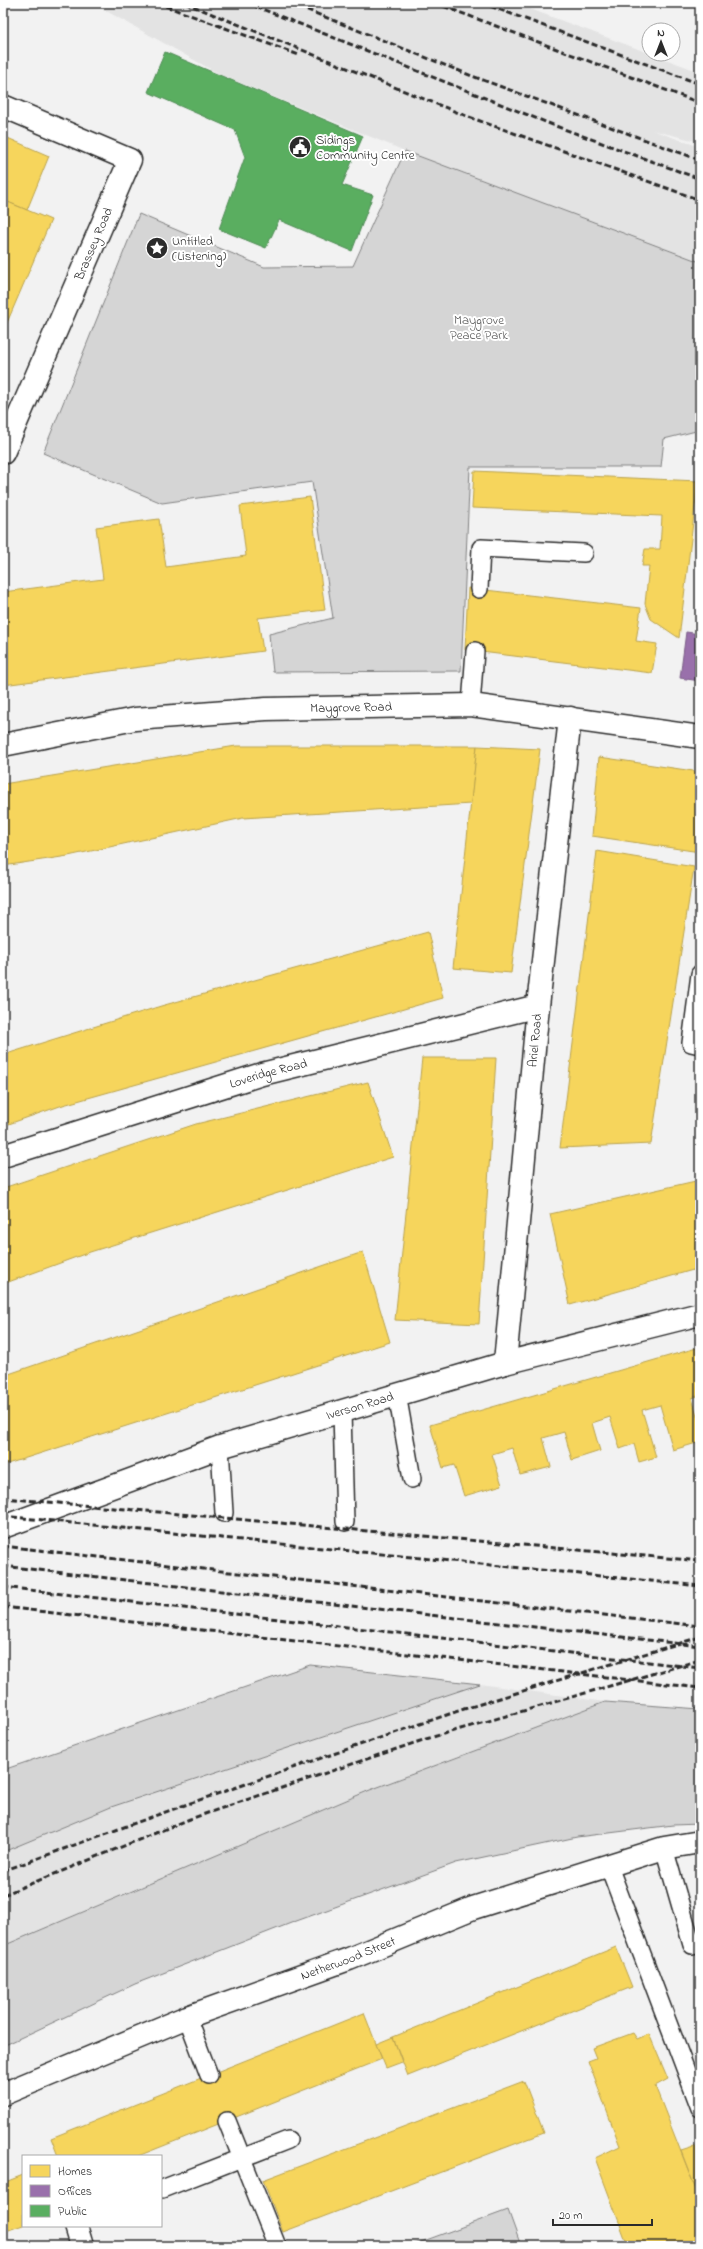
<svg xmlns="http://www.w3.org/2000/svg" width="703" height="2249" font-family="'Indie Flower',sans-serif">
	<style>
		.built { fill: #e3e3e3 }
		.green { fill: #d5d5d5; stroke: #808080 }
		.homes { fill: #f6d55c; stroke: #b9a24d }
		.offices { fill: #9970ab; stroke: #785b85 }
		.public { fill: #5aae61; stroke: #4c8751 }
		.lines { fill: none; stroke-linecap: round; stroke-linejoin: round }
		.lane-casing { stroke: #2b2b2b; stroke-width: 20 }
		.street-casing { stroke: #2b2b2b; stroke-width: 25 }
		.secondary-casing { stroke: #2b2b2b; stroke-width: 25 }
		.lane { stroke: #fff; stroke-width: 17 }
		.street { stroke: #fff; stroke-width: 22 }
		.secondary { stroke: #fff; stroke-width: 22 }
		.rail { stroke: #2b2b2b; stroke-width: 3; stroke-dasharray: 6 3; stroke-linecap: butt }
		.labels { text-anchor: middle; dominant-baseline: central; stroke-width: 4; stroke-linejoin: round; paint-order: stroke }
		.poi-label { font-size: 13px; fill: #2b2b2b; stroke: #fff; text-anchor: start }
		.street-label { font-size: 13px; fill: #2b2b2b; stroke: #fff }
		.park-label { font-size: 13px; fill: #565656; stroke: #fff }
	</style>
	<rect width="100%" height="100%" fill="#f2f2f2"/>
	<filter id="ink" filterUnits="userSpaceOnUse"><feTurbulence type="fractalNoise" baseFrequency=".025" numOctaves="2"/><feDisplacementMap in="SourceGraphic" scale="8" xChannelSelector="R" yChannelSelector="G"/><feConvolveMatrix kernelMatrix="1 2 1 2 8 2 1 2 1" color-interpolation-filters="sRGB"/></filter>
	<g filter="url(#ink)">
		<g class="built">
			<path d="M92,3h422l186,69v70l-48,-12 48,17v115l-295,-111 -184,-76z"/>
			<path d="M480,1684l125,18 -235,88 -367,156v-94l108,-45z"/>
		</g>
		<g class="green">
			<path d="M405,151l295,111v168l-36,9 -3,28h-191l-9,204 -188,1 -4,-38 64,-16 -21,-136 -150,21 -119,-50 96,-239 125,53 89,-1z"/>
			<path d="M310,1665l170,19 -369,123 -108,45v-82z"/>
			<path d="M605,1702l95,7v115l-27,1 -96,12 -121,26 -165,60 -156,61 -132,62v-100l367,-156z"/>
			<path d="M508,2210l13,36h-111z"/>
		</g>
		<g class="homes">
			<path d="M3,136l46,20 -22,54 -24,-10v-15l4,-10 -4,-1z"/>
			<path d="M3,200l48,20 -48,112z"/>
			<path d="M474,471l224,10 -19,157 -28,-19 -6,-15 4,-38h-7l3,-17h15l2,-33 -190,-8z"/>
			<path d="M310,497l15,113 -67,8 5,33 -260,34v-93l100,-13 -7,-52 63,-8 7,48 80,-11 -6,-50z"/>
			<path d="M468,588l173,20 -5,33 21,3 -5,29 -187,-23z"/>
			<path d="M236,746h241l-6,58 -228,14 -175,38 -65,10v-82z"/>
			<path d="M477,746l63,3 -29,224 -58,-5z"/>
			<path d="M599,757l101,15v80l-108,-16z"/>
			<path d="M597,851l97,16 -43,277 -91,4z"/>
			<path d="M428,932l15,66 -380,107 -60,21v-71l158,-49z"/>
			<path d="M422,1058h74l-17,266 -84,-4z"/>
			<path d="M368,1082l25,75 -303,95 -87,32v-96l193,-64z"/>
			<path d="M700,1180v88l-130,37 -20,-91z"/>
			<path d="M363,1252l27,90 -386,123 -1,-89z"/>
			<path d="M700,1347v48l-8,3 8,28v16l-27,8 -13,-45 -18,5 14,47 -17,5 -5,-18 -14,5 -10,-32 -18,6 8,28 -28,9 -8,-28 -21,6 8,29 -31,8 -8,-27 -20,6 10,31 -38,11 -10,-31 -11,3 -13,-43z"/>
			<path d="M616,1947l16,40 -224,89 -15,-39z"/>
			<path d="M364,2013l18,46 -244,97h-80l-7,-18z"/>
			<path d="M633,2033l4,6 12,-5 19,45 -13,7 45,114v46h-72l-33,-88 25,-12 -32,-85 8,-3 -4,-10z"/>
			<path d="M393,2037l9,25 -16,6 -10,-24z"/>
			<path d="M524,2081l20,52 -261,99 -20,-52z"/>
			<path d="M700,2145v55l-19,-49z"/>
			<path d="M23,2175v50l-20,7v-49z"/>
		</g>
		<path class="offices" d="M686,632l14,2v47l-20,-3z"/>
		<path class="public" d="M165,52l198,84 -21,49 31,10 -21,56 -73,-31 -13,28 -47,-19 26,-72 -10,-27 -87,-38z"/>
		<g class="lines">
			<g class="lane-casing">
				<g id="lane">
					<path d="M479,589l2,-41 103,5"/>
					<path d="M471,705l4,-54"/>
					<path d="M700,974l-9,69 9,2"/>
					<path d="M397,1394l15,85"/>
					<path d="M342,1412l3,110"/>
					<path d="M220,1447l4,66"/>
					<path d="M664,1848l28,97 8,-2"/>
					<path d="M608,1864l92,244"/>
					<path d="M187,2017l22,58"/>
					<path d="M227,2121l50,125"/>
					<path d="M162,2189l126,-49"/>
				</g>
			</g>
			<g class="street-casing">
				<g id="street">
					<path d="M3,106l127,54 -127,293"/>
					<path id="s1" d="M3,1156l259,-82 276,-68"/>
					<path id="s2" d="M505,1363l33,-357 32,-288"/>
					<path id="s3" d="M3,2094l184,-77 162,-58 124,-51 191,-60 36,-6"/>
					<path d="M76,2226l6,20"/>
				</g>
			</g>
			<g class="secondary-casing">
				<g id="secondary">
					<path id="s4" d="M3,745l132,-26 131,-10 205,-4 229,32"/>
					<path id="s5" d="M3,1527l217,-80 285,-84 195,-49"/>
				</g>
			</g>
			<use href="#lane" class="lane"/>
			<use href="#street" class="street"/>
			<use href="#secondary" class="secondary"/>
			<g class="rail">
				<path d="M157,3l142,52"/>
				<path d="M185,3l284,114 231,83"/>
				<path d="M247,3l306,122 147,54"/>
				<path d="M290,3l182,73 228,84"/>
				<path d="M435,3l265,100"/>
				<path d="M482,3l218,81"/>
				<path d="M3,1498l697,63"/>
				<path d="M3,1516l697,70"/>
				<path d="M3,1546l697,80"/>
				<path d="M3,1566l697,80"/>
				<path d="M3,1587l697,81"/>
				<path d="M3,1607l697,81"/>
				<path d="M3,1871l179,-65 282,-97 236,-72"/>
				<path d="M3,1895l187,-76 236,-80 274,-79"/>
			</g>
		</g>
	</g>
	<defs>
		<g id="civic-disc" transform="scale(1.15)"><circle r="9.5" fill="#2b2b2b" stroke="#fff"/><path d="M-.6-6.5H3V-4.5H.6V-3L4-1V1h2V6H-6V1h2V-1L-.6-3ZM-1.2 2.5V6h2.4V2.5Z" fill="#fff"/></g>
		<g id="sight-disc" transform="scale(1.15)"><circle r="9.5" fill="#2b2b2b" stroke="#fff"/><path d="M0-6L1.8-2.2L6-1.7L2.9 1.2L3.7 5.4L0 3.3L-3.7 5.4L-2.9 1.2L-6-1.7L-1.8-2.2Z" fill="#fff"/></g>
	</defs>
	<g fill-rule="evenodd">
		<use href="#civic-disc" x="300" y="147"/>
		<use href="#sight-disc" x="157" y="248"/>
	</g>
	<g class="labels">
		<g class="poi-label">
			<text x="316" y="140">Sidings<tspan x="316" dy="15">Community Centre</tspan></text>
			<text x="172" y="241">Untitled<tspan x="172" dy="15">(Listening)</tspan></text>
		</g>
		<g class="street-label">
			<text transform="translate(94 244) rotate(-67)">Brassey Road</text>
			<text stroke="none"><textPath href="#s4" startOffset="351">Maygrove Road</textPath></text>
			<text stroke="none"><textPath href="#s2" startOffset="324">Ariel Road</textPath></text>
			<text stroke="none"><textPath href="#s1" startOffset="278">Loveridge Road</textPath></text>
			<text stroke="none"><textPath href="#s5" startOffset="377">Iverson Road</textPath></text>
			<text stroke="none"><textPath href="#s3" startOffset="371">Netherwood Street</textPath></text>
		</g>
		<g class="park-label">
			<text x="479" y="320">Maygrove<tspan x="479" dy="15">Peace Park</tspan></text>
		</g>
	</g>
	<rect width="703" height="2249" fill="none" stroke="#fff" stroke-width="16"/>
	<rect x="8" y="8" width="687" height="2233" fill="none" stroke="#2b2b2b" stroke-width="1.5" filter="url(#ink)"/>
	<rect x="22" y="2155" width="140" height="72" fill="#ffffff" stroke="#aaaaaa"/>
	<rect x="30" y="2165" width="20" height="12" fill="#f6d55c" stroke="#aaaaaa"/>
	<text x="58" y="2175" font-size="12" fill="#2b2b2b">Homes</text>
	<rect x="30" y="2185" width="20" height="12" fill="#9970ab" stroke="#aaaaaa"/>
	<text x="58" y="2195" font-size="12" fill="#2b2b2b">Offices</text>
	<rect x="30" y="2205" width="20" height="12" fill="#5aae61" stroke="#aaaaaa"/>
	<text x="58" y="2215" font-size="12" fill="#2b2b2b">Public</text>
	<g transform="translate(661 42)"><circle r="19" fill="#ffffff" stroke="#aaaaaa"/>
	<path d="M0-3L7 15L0 10L-7 15Z" fill="#2b2b2b"/>
	<text y="-6" font-size="11" font-weight="bold" text-anchor="middle" fill="#2b2b2b">N</text>
	</g>
	<path d="M553 2219v6h99v-6" fill="none" stroke="#2b2b2b" stroke-width="2"/>
	<text x="559" y="2219" font-size="12" fill="#2b2b2b" stroke="#ffffff" stroke-width="3" paint-order="stroke">20 m</text>
</svg>
